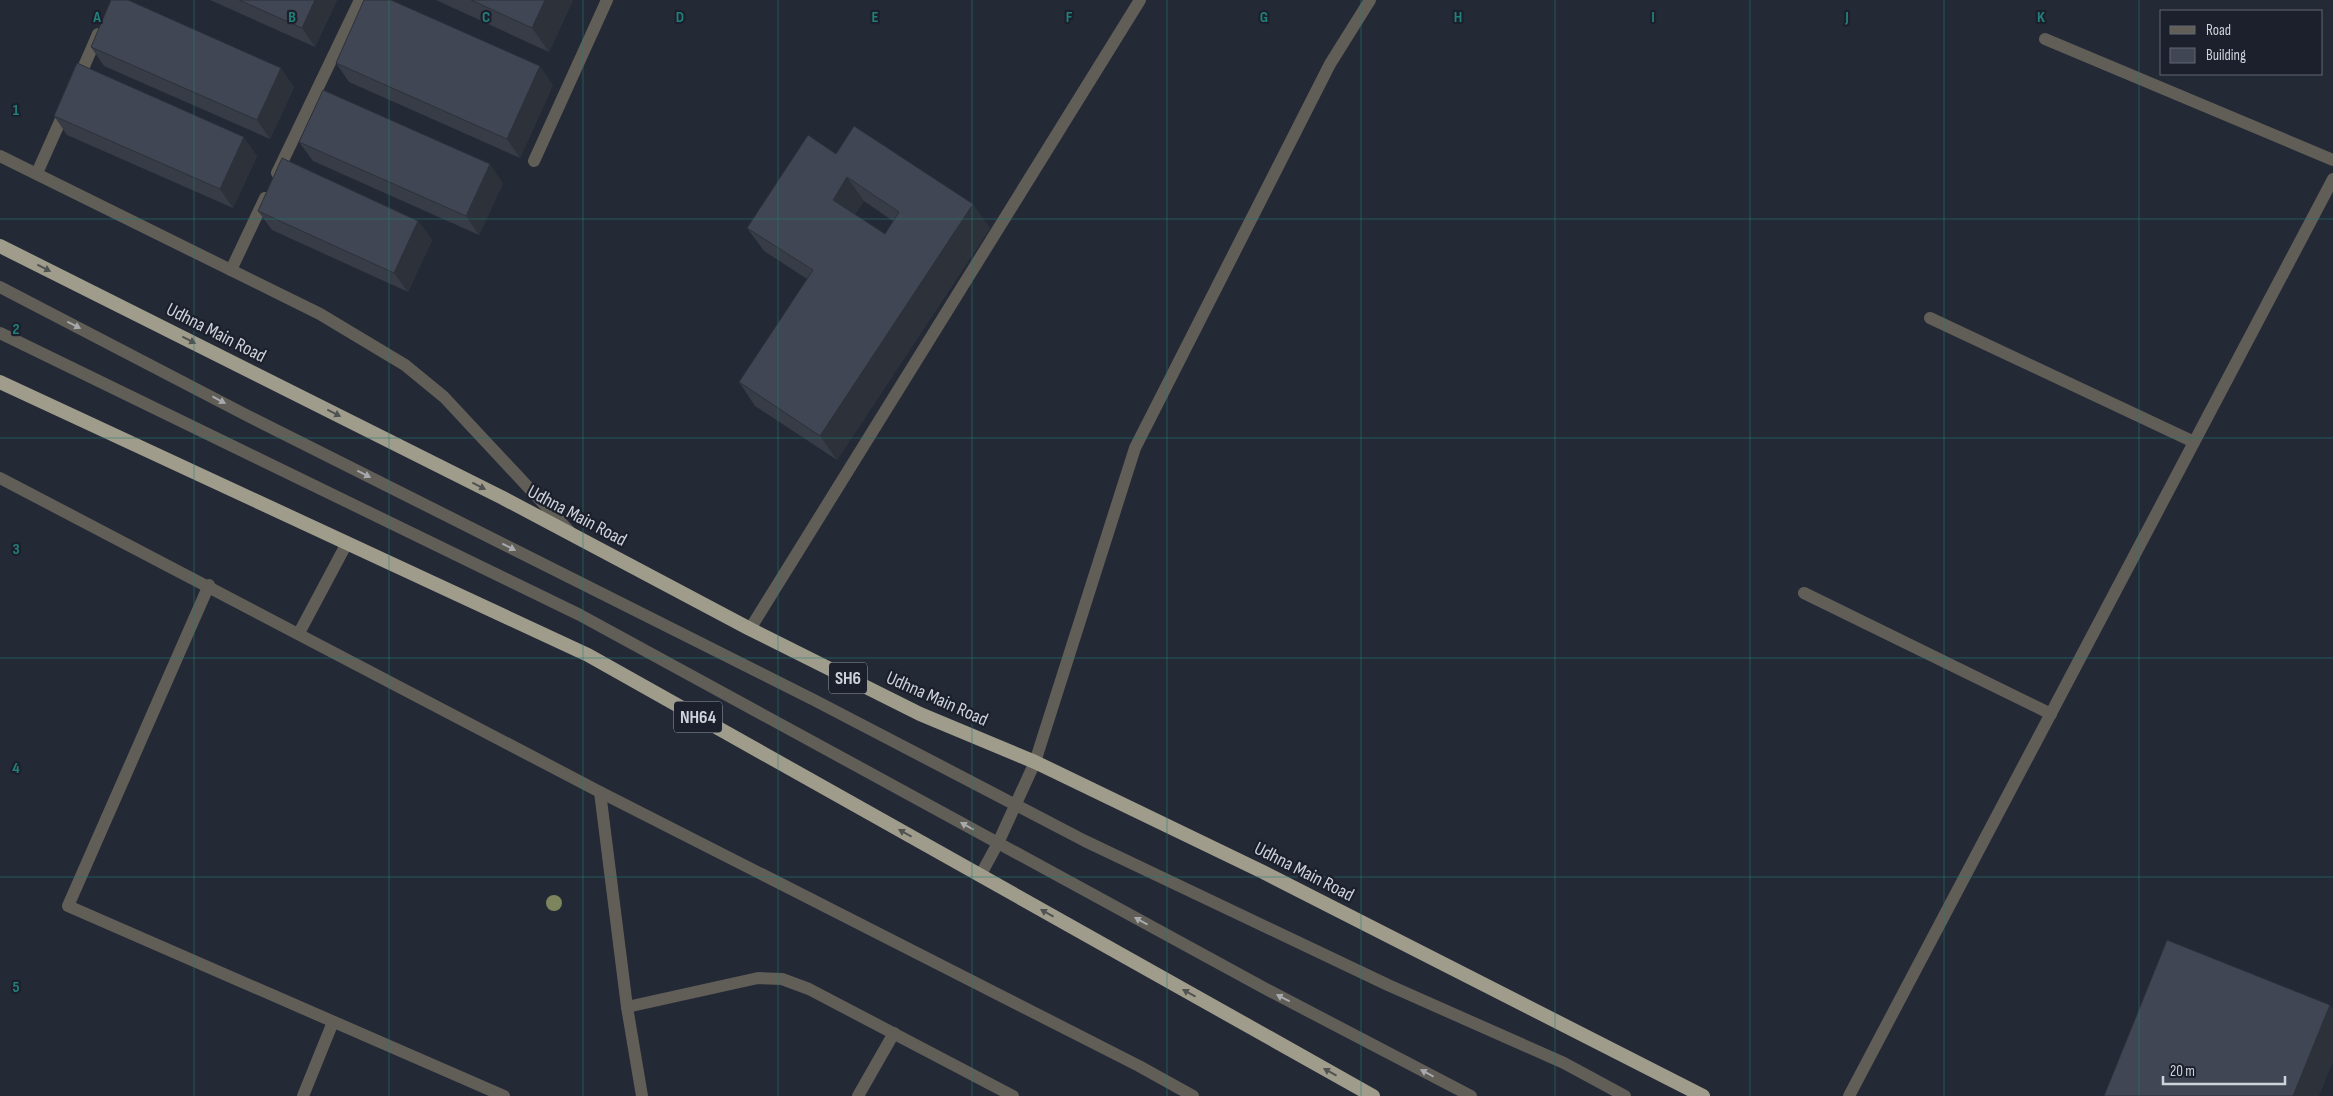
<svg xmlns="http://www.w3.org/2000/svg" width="2333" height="1096" font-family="'Sofia Sans Condensed',sans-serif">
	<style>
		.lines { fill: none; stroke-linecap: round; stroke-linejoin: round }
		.service { stroke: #605e57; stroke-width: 12 }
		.minor { stroke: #605e57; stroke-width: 12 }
		.tertiary { stroke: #605e57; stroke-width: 12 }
		.trunk { stroke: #a09c8c; stroke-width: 14 }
		.tree { fill: #7d855e }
		.wall { fill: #373c47; fill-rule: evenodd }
		.shaded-wall { fill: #2d313a }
		.building { fill: #404653; stroke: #2d313a; fill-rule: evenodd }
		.oneway { fill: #505252 }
		.oneway2 { fill: #a8a9ac }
		.grid { fill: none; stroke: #227f79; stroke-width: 1; stroke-opacity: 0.55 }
		.labels { text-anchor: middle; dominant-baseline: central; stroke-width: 4.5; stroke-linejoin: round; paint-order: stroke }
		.shield { fill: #1b202c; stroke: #989da6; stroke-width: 1 }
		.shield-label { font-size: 18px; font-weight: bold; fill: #ced2da }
		.street-label { font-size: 19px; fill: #ced2da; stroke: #1b202c }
		.grid-label { font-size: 16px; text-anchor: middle; font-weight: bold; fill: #227f79; stroke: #1b202c; stroke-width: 4.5; stroke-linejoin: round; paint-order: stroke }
	</style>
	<rect width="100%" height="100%" fill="#242936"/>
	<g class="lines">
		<g class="service">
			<path d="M0,287l248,129 566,284 271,141 303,144 176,78 61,33"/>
			<path d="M0,333l580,282 686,374 205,107"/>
		</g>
		<g class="minor">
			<path d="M2045,39l288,121"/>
			<path d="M78,80l20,-46"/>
			<path d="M534,161l73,-161"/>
			<path d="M37,173l29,-65"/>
			<path d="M277,173l83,-173"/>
			<path d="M231,270l34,-72"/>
			<path d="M1930,318l264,124"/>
			<path d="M209,585l-141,321 436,190"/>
			<path d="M1804,593l247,121"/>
			<path d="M750,629l390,-629"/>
			<path d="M980,876l18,-33 37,-81 100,-314 195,-384 40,-64"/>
			<path d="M627,1007l131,-29 24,1 27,10 204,107"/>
			<path d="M303,1096l30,-74"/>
			<path d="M858,1096l36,-63"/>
			<path d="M1849,1096l484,-917"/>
		</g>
		<g class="tertiary">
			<path d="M0,156l320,158 85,51 39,32 126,135"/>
			<path d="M0,478l600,314 539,274 54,30"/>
			<path d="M299,633l48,-90"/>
			<path d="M600,792l27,215 15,89"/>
		</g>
		<g class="trunk">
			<path d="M0,246l503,252 247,131 170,85 115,48 228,110 440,224"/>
			<path d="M0,382l588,273 785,441"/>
		</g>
	</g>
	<circle class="tree" cx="554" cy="903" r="8"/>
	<g class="wall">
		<path d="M210,0h127l-22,47z"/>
		<path d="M436,0h137l-24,52z"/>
		<path d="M91,47l203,40 -24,52 -166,-73z"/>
		<path d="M336,63l217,22 -33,73 -171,-76z"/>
		<path d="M54,116l203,40 -24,52 -166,-73z"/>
		<path d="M299,142l204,41 -24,52 -166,-74z"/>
		<path d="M836,154l154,74 -153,232 -82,-54 -16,-24 68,-103 -43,-28 -17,-23zM864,201l29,20 -8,13 -30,-20z"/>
		<path d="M258,211l160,10 14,19 -24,52 -136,-62z"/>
	</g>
	<g class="shaded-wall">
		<path d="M315,0h22l-22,47 -13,-19z"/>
		<path d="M545,0h28l-24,52 -17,-24z"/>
		<path d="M540,66l13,19 -33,73 -13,-19z"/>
		<path d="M281,68l13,19 -24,52 -13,-19z"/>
		<path d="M244,137l13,19 -24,52 -13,-19z"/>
		<path d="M490,164l13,19 -24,52 -13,-19z"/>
		<path d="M847,177l17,24 -15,22 -16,-23z"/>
		<path d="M973,204l17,24 -153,232 -17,-24z"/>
		<path d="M418,221l14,19 -24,52 -14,-19z"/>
		<path d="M2330,1005l3,4v53l-14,34h-26z"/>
	</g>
	<g class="building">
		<path d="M111,0h17l153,68 -24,52 -166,-73z"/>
		<path d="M239,0h76l-13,28z"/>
		<path d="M364,0h27l149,66 -33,73 -171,-76z"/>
		<path d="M471,0h74l-13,28z"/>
		<path d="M77,63l167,74 -24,52 -166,-73z"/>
		<path d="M323,90l167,74 -24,52 -167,-74z"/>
		<path d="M854,126l119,78 -153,232 -81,-54 74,-112 -66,-42 61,-93 28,19zM847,177l52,35 -14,22 -52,-34z"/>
		<path d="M282,158l136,63 -24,52 -136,-62z"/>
		<path d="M2167,940l163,65 -37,91h-189z"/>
	</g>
	<defs><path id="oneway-solid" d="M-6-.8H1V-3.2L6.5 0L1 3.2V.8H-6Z" transform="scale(1.25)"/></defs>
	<g class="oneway">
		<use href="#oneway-solid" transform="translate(44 268) rotate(27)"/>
		<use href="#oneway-solid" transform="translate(189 340) rotate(27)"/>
		<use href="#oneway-solid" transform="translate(334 413) rotate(27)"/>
		<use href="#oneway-solid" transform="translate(479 486) rotate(27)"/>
		<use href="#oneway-solid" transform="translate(905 833) rotate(-151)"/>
		<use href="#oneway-solid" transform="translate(1047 913) rotate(-151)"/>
		<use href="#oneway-solid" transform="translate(1189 993) rotate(-151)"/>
		<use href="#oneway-solid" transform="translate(1330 1072) rotate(-151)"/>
	</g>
	<g class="oneway2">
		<use href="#oneway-solid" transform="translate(74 325) rotate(27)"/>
		<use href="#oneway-solid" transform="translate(219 400) rotate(28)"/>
		<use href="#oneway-solid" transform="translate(364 474) rotate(27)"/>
		<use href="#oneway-solid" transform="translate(509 547) rotate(27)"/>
		<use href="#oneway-solid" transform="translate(967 826) rotate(-151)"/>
		<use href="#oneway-solid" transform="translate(1141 921) rotate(-151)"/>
		<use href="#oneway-solid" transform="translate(1283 998) rotate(-153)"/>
		<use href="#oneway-solid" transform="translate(1427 1073) rotate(-152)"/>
	</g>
	<path class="grid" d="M194,0v1096M389,0v1096M583,0v1096M778,0v1096M972,0v1096M1167,0v1096M1361,0v1096M1555,0v1096M1750,0v1096M1944,0v1096M2139,0v1096M0,219h2333M0,438h2333M0,658h2333M0,877h2333"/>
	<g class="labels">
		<g class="shield">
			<rect x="829" y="662.5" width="38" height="31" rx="4"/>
			<rect x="674" y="701.5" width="48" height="31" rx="4"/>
		</g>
		<g class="shield-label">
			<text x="848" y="678">SH6</text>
			<text x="698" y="717">NH64</text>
		</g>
		<g class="street-label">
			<text transform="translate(216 333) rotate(27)">Udhna Main Road</text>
			<text transform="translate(577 516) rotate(28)">Udhna Main Road</text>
			<text transform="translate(937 699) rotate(24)">Udhna Main Road</text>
			<text transform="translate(1304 872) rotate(27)">Udhna Main Road</text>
		</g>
	</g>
	<g class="grid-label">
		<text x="97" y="22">A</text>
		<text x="292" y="22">B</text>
		<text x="486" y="22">C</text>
		<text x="680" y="22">D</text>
		<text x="875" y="22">E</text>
		<text x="1069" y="22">F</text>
		<text x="1264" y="22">G</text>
		<text x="1458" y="22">H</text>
		<text x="1653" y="22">I</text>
		<text x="1847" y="22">J</text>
		<text x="2041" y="22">K</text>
		<text x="16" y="115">1</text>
		<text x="16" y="334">2</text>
		<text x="16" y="554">3</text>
		<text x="16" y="773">4</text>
		<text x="16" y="992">5</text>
	</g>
	<rect x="2160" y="10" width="162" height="65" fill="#1b202c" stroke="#636772"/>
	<rect x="2170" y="26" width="25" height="8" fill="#605e57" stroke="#636772"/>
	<text x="2206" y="35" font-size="15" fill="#ced2da">Road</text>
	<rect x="2170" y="48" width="25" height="15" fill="#404653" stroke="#636772"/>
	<text x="2206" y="60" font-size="15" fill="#ced2da">Building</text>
	<path d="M2163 1076v8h122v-8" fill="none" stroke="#ced2da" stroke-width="2.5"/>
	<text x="2170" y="1076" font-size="15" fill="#ced2da" stroke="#1b202c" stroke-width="4" paint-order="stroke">20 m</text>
</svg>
